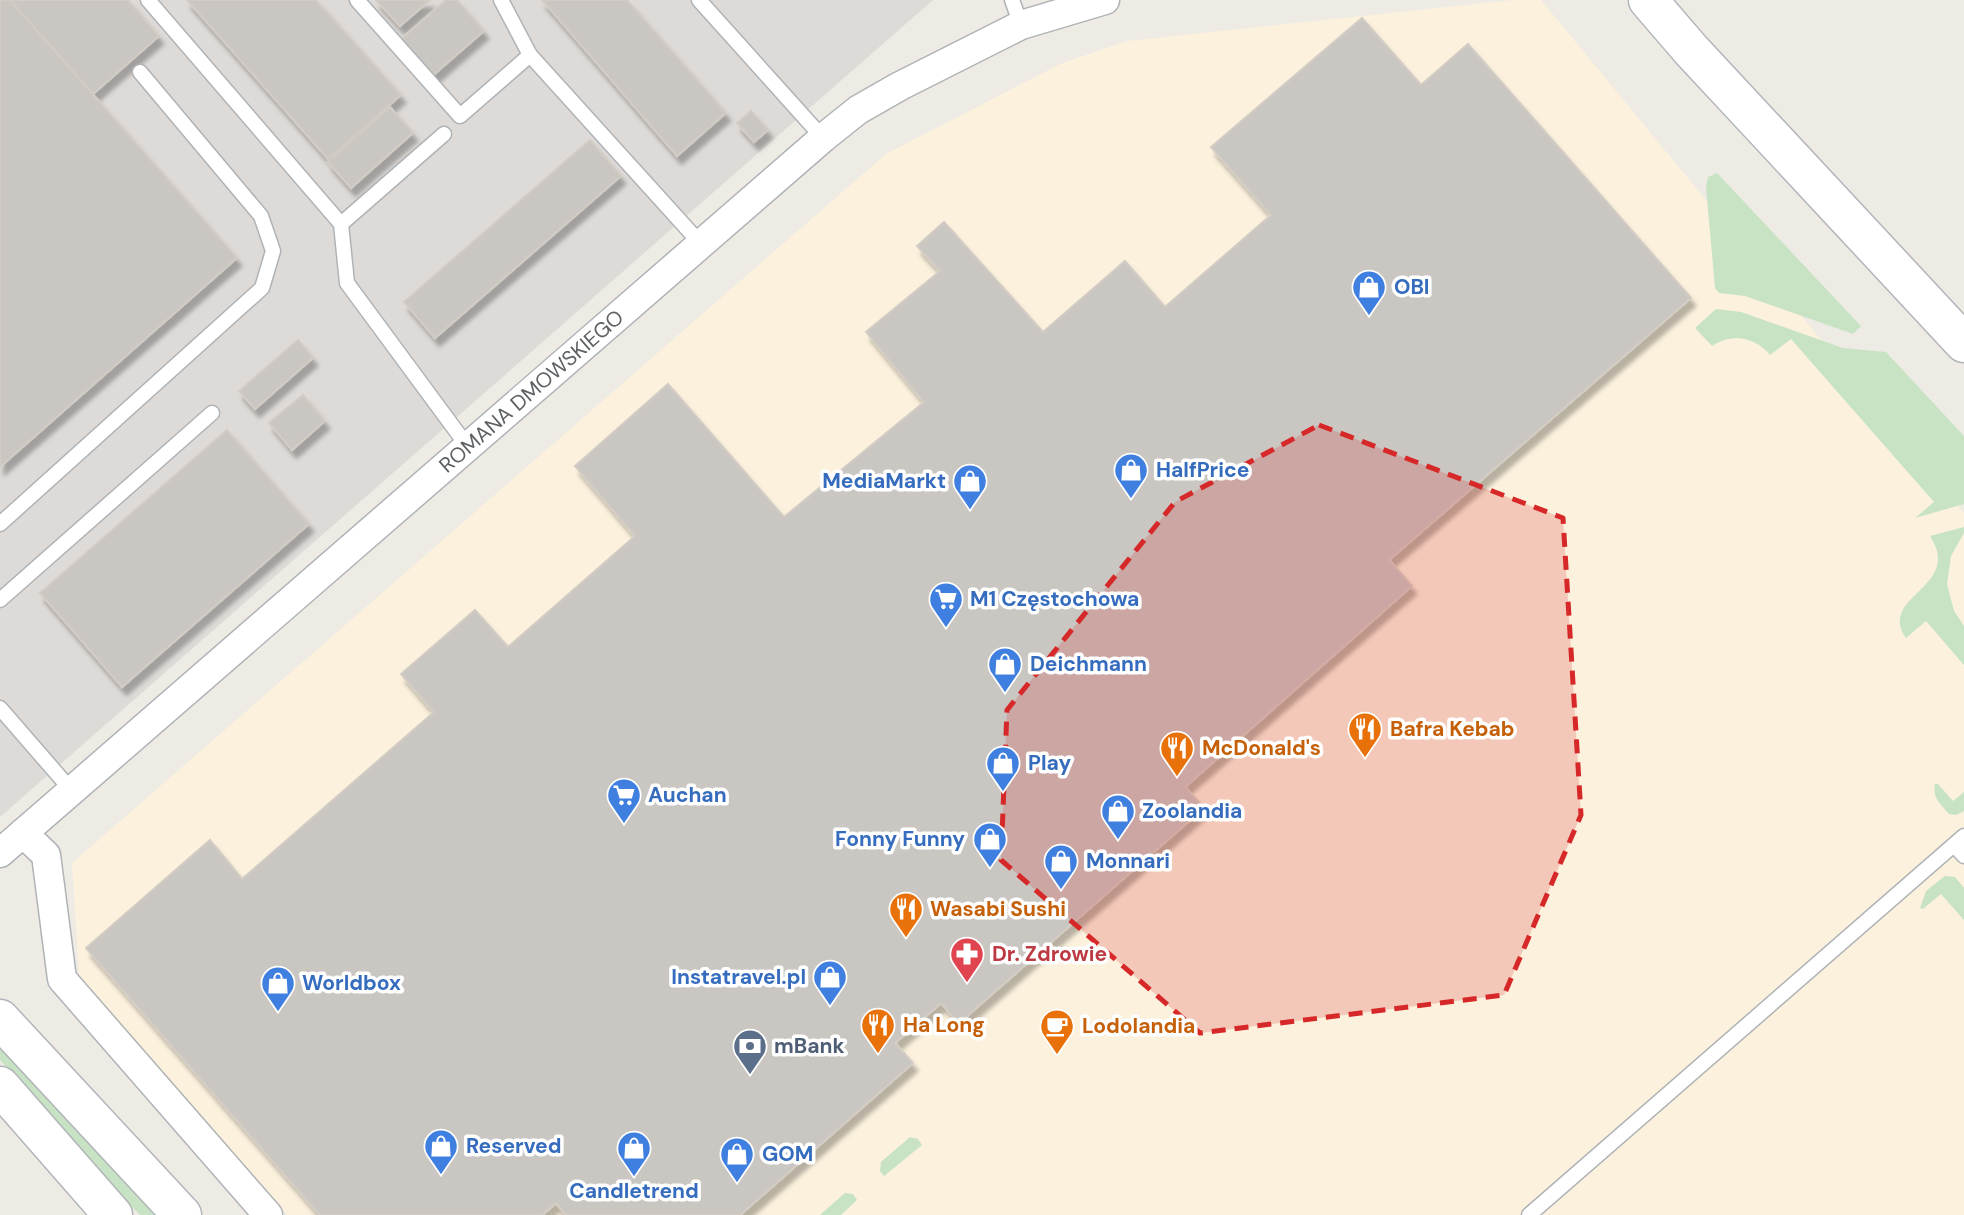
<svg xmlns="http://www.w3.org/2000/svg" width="1964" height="1215" font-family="'DM Sans',sans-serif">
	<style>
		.commercial { fill: #fbf1dd }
		.industrial { fill: #dddad7 }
		.green { fill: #c7e3c4 }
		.building { fill: #cac6c2; stroke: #d2ccc4; stroke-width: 2; filter: url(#shadow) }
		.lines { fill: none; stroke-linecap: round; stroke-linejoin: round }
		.lane-casing { stroke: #b0b3b6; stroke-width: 17 }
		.street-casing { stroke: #b0b3b6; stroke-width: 31 }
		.secondary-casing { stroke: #b2b5b9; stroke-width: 41 }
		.lane { stroke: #fff; stroke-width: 14 }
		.street { stroke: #fff; stroke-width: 28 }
		.secondary { stroke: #fff; stroke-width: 38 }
		.marked { fill: #d62828; fill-opacity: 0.2; stroke: #d62828; stroke-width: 5; stroke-dasharray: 14 9; stroke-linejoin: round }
		.labels { text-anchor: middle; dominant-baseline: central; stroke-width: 7; stroke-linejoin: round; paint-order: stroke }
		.shop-label { font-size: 21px; font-weight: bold; fill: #366cbe; stroke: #fff; text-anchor: start }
		.street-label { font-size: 21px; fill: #5d6164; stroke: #fff }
		.food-label { font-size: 21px; font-weight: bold; fill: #c56008; stroke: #fff; text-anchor: start }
		.health-label { font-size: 21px; font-weight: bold; fill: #be3a42; stroke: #fff; text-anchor: start }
		.service-label { font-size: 21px; font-weight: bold; fill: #4e5e75; stroke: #fff; text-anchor: start }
	</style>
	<defs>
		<filter id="shadow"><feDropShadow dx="4.5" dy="8" stdDeviation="2" flood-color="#0004"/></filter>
	</defs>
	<rect width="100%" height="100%" fill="#eeebe5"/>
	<path class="commercial" d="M1513,0h28l423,513v702h-1677l-207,-227 -8,-125 814,-709 174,-90 67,-23z"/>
	<path class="industrial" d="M0,0h933l-933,817z"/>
	<g class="green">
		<path d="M1717,173l144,153 -8,8 -108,-38 -26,-3 -4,-5 -9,-101 2,-10z"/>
		<path d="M1716,309l25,3 102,36 43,4 78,84v68l-49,14 19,-16 -143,-163 -21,16c-15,-18 -38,-22 -58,-9l-17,-18z"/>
		<path d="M1964,527v6l-13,23 -4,28 7,27 10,15v39l-38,-44 -20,17c-29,-43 58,-50 24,-102z"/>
		<path d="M1935,784h3l15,17 11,-9v19l-8,4 -7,-1c-8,-10 -17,-16 -14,-30z"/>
		<path d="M1945,876l10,1 9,11v32l-23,-26 -18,15 -3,-1 6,-17z"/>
		<path d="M0,1037l165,178h-25l-13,-13 -127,-142z"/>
		<path d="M910,1137l8,2 4,6 -38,31 -4,-5 1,-9z"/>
		<path d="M845,1193l8,1 4,6 -16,15h-21z"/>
	</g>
	<g class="building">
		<path d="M0,0h10l227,258 -237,209z"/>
		<path d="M10,0h118l31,36 -66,58z"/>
		<path d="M187,0h129l85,95 -73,64z"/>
		<path d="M376,0h54l-30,26z"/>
		<path d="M446,0h11l27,31 -53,46 -32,-36z"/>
		<path d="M542,0h85l99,113 -49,43z"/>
		<path d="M1362,18l59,67 47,-41 223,254 -302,262 23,26 -227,201 19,21 -245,215 -18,-20 -46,40 18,20 -173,152h-174l-10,-12 -14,12h-222l-234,-267 124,-108 32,39 192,-167 -33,-38 74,-64 33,37 127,-111 -60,-70 93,-82 116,133 140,-115 -58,-70 74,-61 -23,-25 27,-24 99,110 82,-71 40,46 106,-92 -60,-68z"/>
		<path d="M390,107l23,26 -62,55 -23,-26z"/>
		<path d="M751,111l17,19 -14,12 -17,-19z"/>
		<path d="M590,140l31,36 -186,162 -31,-36z"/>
		<path d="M298,340l15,18 -58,51 -16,-18z"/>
		<path d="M303,395l22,26 -33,29 -23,-27z"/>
		<path d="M227,430l82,94 -187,163 -82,-94z"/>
	</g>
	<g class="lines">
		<g class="lane-casing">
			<g id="lane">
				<path d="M148,0l193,224 6,59 121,164"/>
				<path d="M357,0l103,116 70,-61"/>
				<path d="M501,0l29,55 171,189"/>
				<path d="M699,0l124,138"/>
				<path d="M1012,0l9,25"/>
				<path d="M341,224l103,-90"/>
				<path d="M0,524l262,-236 11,-37 -12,-35 -121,-144"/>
				<path d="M0,600l212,-187"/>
				<path d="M0,708l72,83"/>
				<path d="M1954,845l10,11"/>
				<path d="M1529,1215l435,-379"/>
			</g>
		</g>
		<g class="street-casing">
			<g id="street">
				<path d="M23,833l23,22 16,124 206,236"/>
				<path id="s1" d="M0,853l823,-715 35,-28 42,-24 121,-61 84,-25"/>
			</g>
		</g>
		<g class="secondary-casing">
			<g id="secondary">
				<path d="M1648,0l43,50 273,293"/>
				<path d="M0,1019l182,196"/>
				<path d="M0,1086l113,129"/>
			</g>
		</g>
		<use href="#lane" class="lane"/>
		<use href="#street" class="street"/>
		<use href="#secondary" class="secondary"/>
	</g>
	<path class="marked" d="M1319,425l244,93 18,297 -77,180 -304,38 -199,-173 6,-150 168,-208z"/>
	<defs>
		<g id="shop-pin" transform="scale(1.75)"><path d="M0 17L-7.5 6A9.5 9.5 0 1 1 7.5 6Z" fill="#3f7fe0" stroke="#fff"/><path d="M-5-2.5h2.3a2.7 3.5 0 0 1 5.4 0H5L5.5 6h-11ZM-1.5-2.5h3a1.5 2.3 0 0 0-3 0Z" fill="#fff"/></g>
		<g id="supermarket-pin" transform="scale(1.75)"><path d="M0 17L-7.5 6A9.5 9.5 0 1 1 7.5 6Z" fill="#3f7fe0" stroke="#fff"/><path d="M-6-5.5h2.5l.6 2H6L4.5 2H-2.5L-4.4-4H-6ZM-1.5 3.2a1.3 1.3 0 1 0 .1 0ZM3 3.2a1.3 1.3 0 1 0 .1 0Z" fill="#fff"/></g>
		<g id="restaurant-pin" transform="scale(1.75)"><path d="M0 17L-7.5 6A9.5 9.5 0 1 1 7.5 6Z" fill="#e8710a" stroke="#fff"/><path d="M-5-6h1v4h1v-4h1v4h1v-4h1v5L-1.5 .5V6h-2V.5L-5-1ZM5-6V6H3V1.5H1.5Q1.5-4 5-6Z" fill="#fff"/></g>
		<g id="pharmacy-pin" transform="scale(1.75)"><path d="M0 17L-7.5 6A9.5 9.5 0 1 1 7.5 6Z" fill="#e0444e" stroke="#fff"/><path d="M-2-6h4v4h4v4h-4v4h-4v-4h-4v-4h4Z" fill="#fff"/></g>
		<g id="cafe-pin" transform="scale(1.75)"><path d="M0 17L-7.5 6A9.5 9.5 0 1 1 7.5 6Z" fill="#e8710a" stroke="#fff"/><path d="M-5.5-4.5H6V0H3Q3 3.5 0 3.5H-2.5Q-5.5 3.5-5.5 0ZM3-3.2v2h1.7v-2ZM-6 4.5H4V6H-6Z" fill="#fff"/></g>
		<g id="bank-pin" transform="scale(1.75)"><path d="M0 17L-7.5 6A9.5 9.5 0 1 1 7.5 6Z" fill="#5c6f8a" stroke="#fff"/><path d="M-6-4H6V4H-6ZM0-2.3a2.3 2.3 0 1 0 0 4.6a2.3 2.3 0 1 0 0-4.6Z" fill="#fff"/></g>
	</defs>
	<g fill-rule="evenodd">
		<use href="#shop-pin" x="1369" y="287"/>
		<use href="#shop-pin" x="1131" y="470"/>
		<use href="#shop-pin" x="970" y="481"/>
		<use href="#supermarket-pin" x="946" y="599"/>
		<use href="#shop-pin" x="1005" y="664"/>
		<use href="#restaurant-pin" x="1365" y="729"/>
		<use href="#restaurant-pin" x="1177" y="748"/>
		<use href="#shop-pin" x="1003" y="763"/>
		<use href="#supermarket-pin" x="624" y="795"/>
		<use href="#shop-pin" x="1118" y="811"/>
		<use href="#shop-pin" x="990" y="839"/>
		<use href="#shop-pin" x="1061" y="861"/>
		<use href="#restaurant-pin" x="906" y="909"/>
		<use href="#pharmacy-pin" x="967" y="954"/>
		<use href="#shop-pin" x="830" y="977"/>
		<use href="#shop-pin" x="278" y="983"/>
		<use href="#restaurant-pin" x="878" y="1025"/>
		<use href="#cafe-pin" x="1057" y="1026"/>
		<use href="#bank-pin" x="750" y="1046"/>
		<use href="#shop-pin" x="441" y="1146"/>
		<use href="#shop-pin" x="634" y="1148"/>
		<use href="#shop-pin" x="737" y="1154"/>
	</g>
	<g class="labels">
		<g class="shop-label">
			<text x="1394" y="287">OBI</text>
			<text x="1156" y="470">HalfPrice</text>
			<text x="946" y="481" text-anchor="end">MediaMarkt</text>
			<text x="970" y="599">M1 Częstochowa</text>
			<text x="1030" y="664">Deichmann</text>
			<text x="1028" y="763">Play</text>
			<text x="648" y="795">Auchan</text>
			<text x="1142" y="811">Zoolandia</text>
			<text x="965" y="839" text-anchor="end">Fonny Funny</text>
			<text x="1086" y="861">Monnari</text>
			<text x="806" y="977" text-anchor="end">Instatravel.pl</text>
			<text x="302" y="983">Worldbox</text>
			<text x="466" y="1146">Reserved</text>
			<text x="762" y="1154">GOM</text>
			<text x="634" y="1191" text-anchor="middle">Candletrend</text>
		</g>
		<g class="street-label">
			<text stroke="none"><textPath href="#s1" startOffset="704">ROMANA DMOWSKIEGO</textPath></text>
		</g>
		<g class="food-label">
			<text x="1390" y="729">Bafra Kebab</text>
			<text x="1202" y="748">McDonald's</text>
			<text x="930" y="909">Wasabi Sushi</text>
			<text x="903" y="1025">Ha Long</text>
			<text x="1082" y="1026">Lodolandia</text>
		</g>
		<g class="health-label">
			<text x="992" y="954">Dr. Zdrowie</text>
		</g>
		<g class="service-label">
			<text x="774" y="1046">mBank</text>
		</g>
	</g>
</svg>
